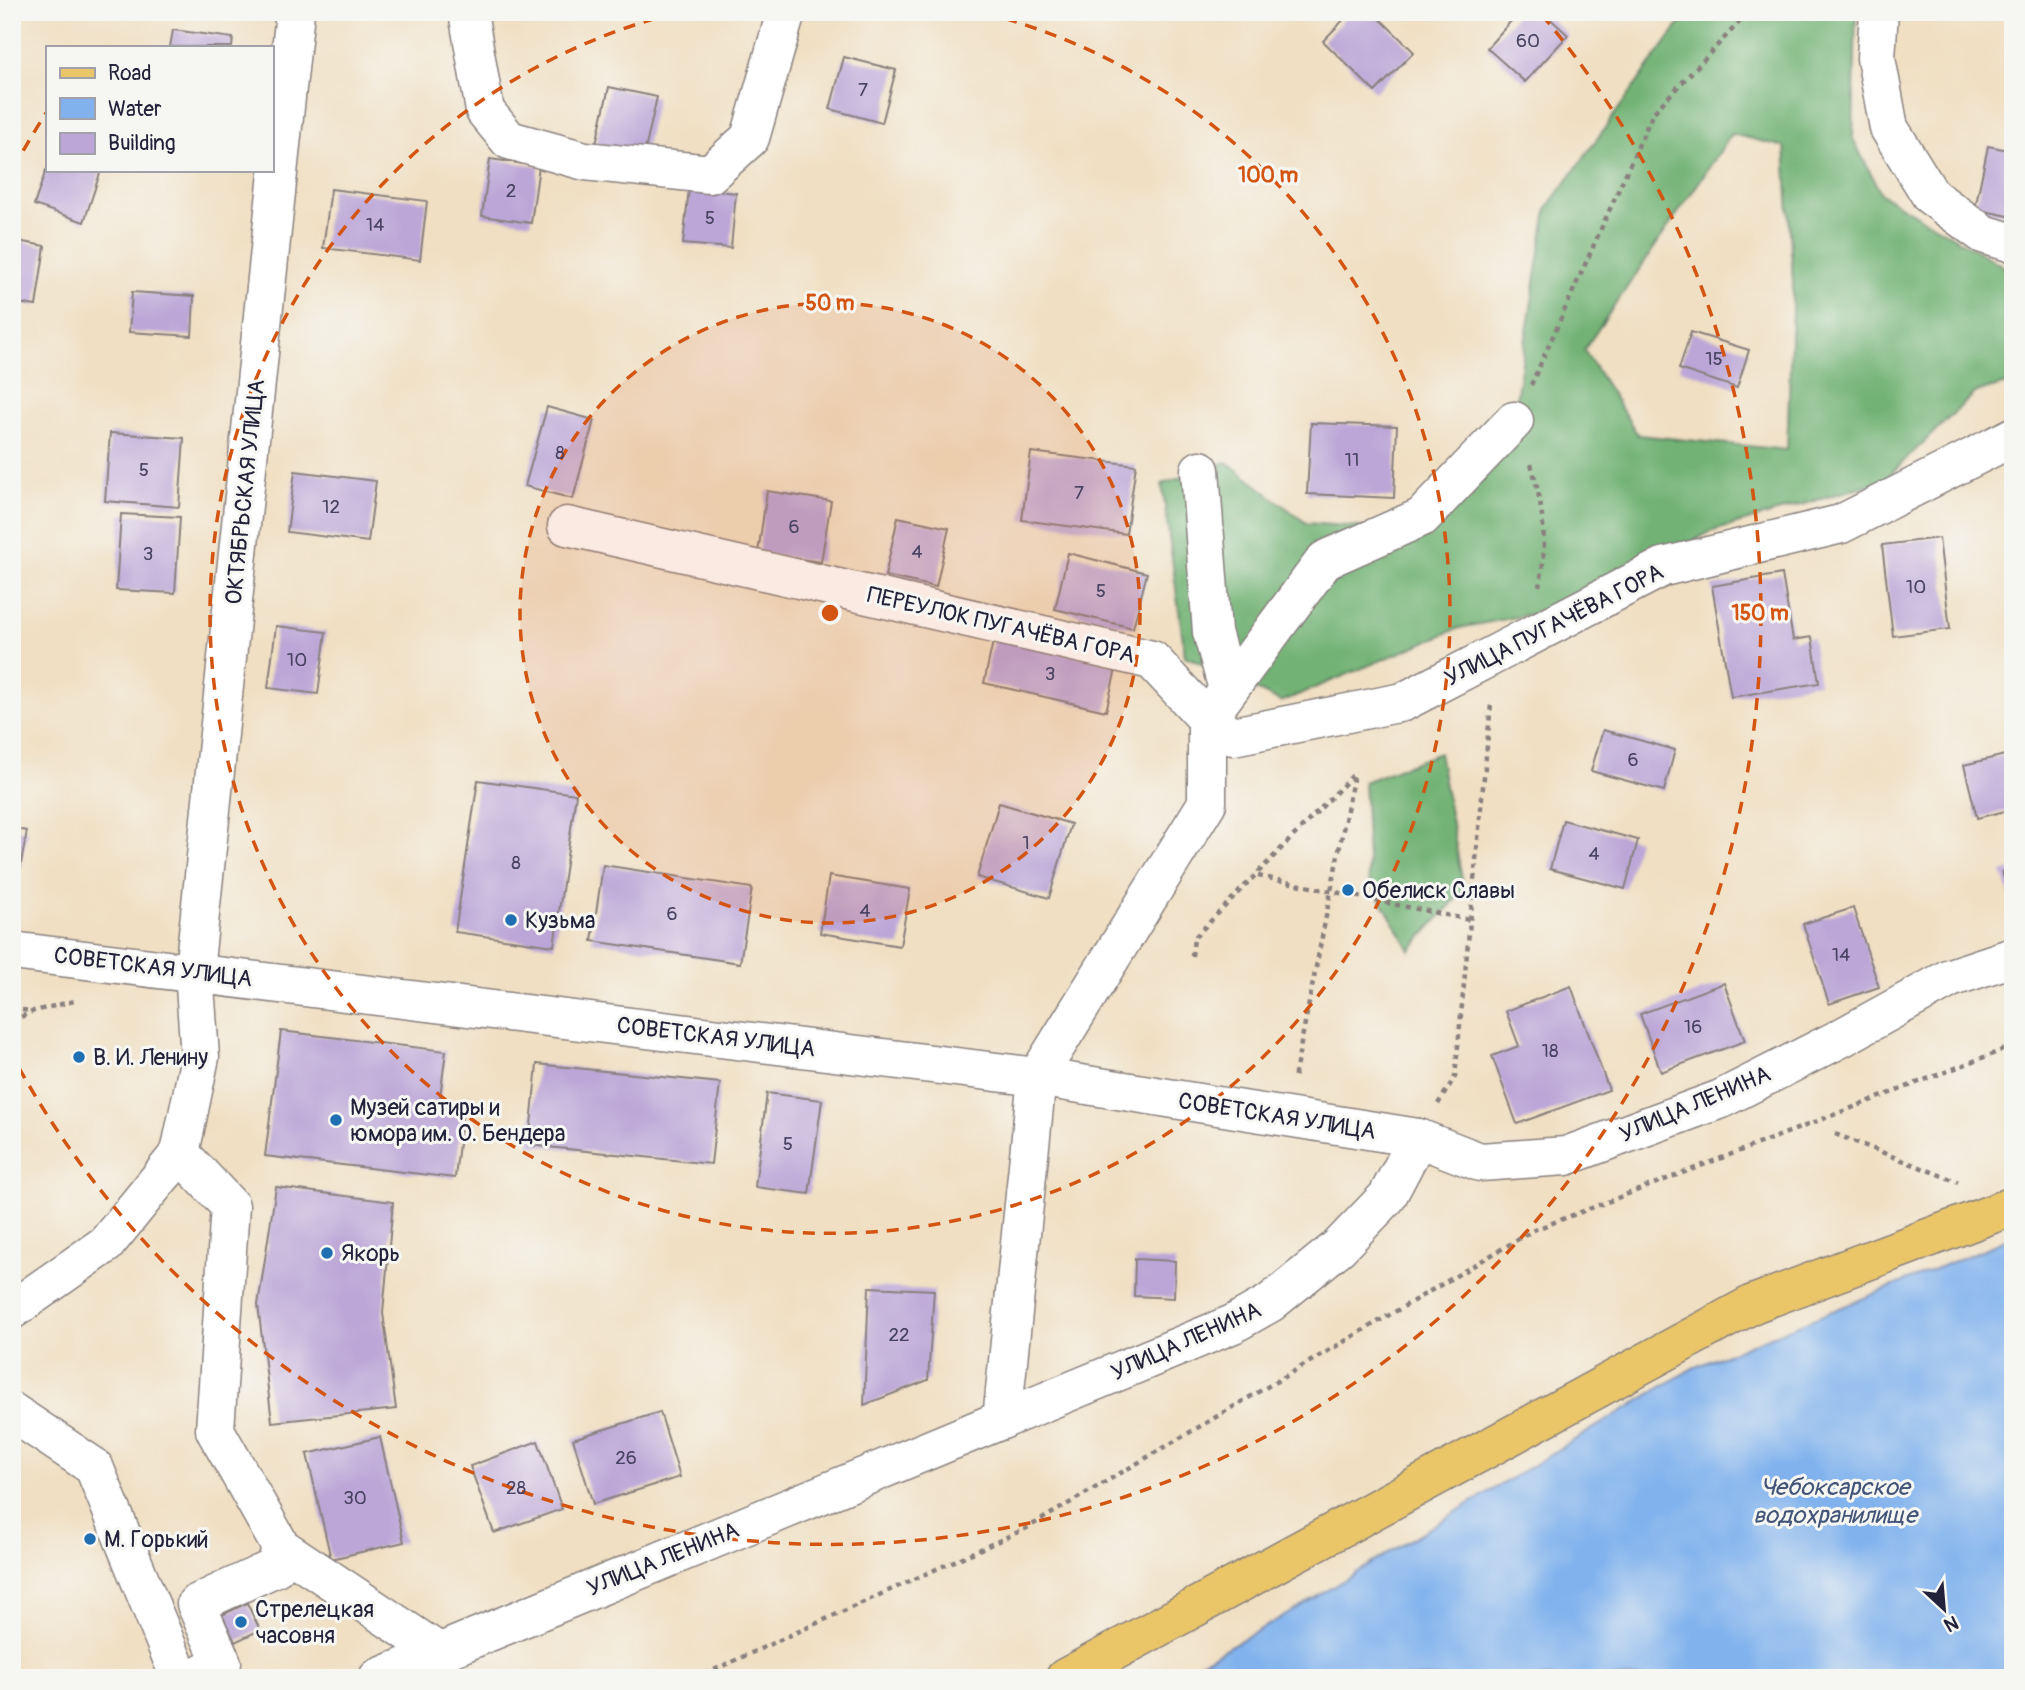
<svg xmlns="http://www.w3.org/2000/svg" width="2025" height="1690" font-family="Pangolin,sans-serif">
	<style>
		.forest { fill: #72b274; stroke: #4a6a58; stroke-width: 2; fill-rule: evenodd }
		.water { fill: #81b2ed; stroke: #526a94; stroke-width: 2 }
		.building { fill: #bca6d7 }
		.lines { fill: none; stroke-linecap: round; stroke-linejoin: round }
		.minor-casing { stroke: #89807e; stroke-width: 41 }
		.major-casing { stroke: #89807e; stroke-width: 41 }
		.path { stroke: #89807e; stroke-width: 4.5; stroke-dasharray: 5 5; stroke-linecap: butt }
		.minor { stroke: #fff; stroke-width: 38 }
		.major { stroke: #eac669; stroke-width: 38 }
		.ring { fill: none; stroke: #d45411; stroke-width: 3.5; stroke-dasharray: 12 9 }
		.poi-dot { fill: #1f6fb2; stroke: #f6f6f2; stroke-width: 2.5 }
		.labels { text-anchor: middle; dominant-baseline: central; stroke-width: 6; stroke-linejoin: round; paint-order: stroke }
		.number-label { font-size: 19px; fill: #484362 }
		.street-label { font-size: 23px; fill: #22223b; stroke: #f6f6f2 }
		.poi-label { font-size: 23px; fill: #22223b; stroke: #f6f6f2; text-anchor: start }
		.water-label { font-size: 24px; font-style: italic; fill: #435479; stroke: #f6f6f2 }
		.centre { fill: #d45411; stroke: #f6f6f2; stroke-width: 3.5 }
		.ring-label { font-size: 21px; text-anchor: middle; font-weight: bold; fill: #d45411; stroke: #f6f6f2; stroke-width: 6; stroke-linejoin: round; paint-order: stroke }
	</style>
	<rect width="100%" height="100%" fill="#f6f6f2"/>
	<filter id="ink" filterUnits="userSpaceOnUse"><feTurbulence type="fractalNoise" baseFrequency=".0143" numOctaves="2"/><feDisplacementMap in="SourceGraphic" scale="14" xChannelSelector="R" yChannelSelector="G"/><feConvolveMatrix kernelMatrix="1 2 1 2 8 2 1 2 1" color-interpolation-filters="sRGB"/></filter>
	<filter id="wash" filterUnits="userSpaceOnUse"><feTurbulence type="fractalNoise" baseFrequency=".00686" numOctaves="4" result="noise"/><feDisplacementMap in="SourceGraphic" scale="28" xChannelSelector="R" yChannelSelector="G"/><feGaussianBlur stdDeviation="1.57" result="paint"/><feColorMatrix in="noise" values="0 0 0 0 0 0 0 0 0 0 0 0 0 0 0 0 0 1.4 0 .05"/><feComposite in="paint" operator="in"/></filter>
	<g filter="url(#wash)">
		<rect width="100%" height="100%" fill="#f0dfc2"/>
		<g class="forest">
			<path d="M1693,12h163l-3,127 28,55 132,78v110l-38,11 -91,87 -174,52 -147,76 -104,20 -178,74 -96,-46 -23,-172 65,-22 79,61 118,9 92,-133 31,-190 131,-183zM1732,134l53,13 8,137 -6,166 -149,-15 -54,-85z"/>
			<path d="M1439,753l25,137 -54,60 -41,-70 -5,-98z"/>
		</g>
		<path class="water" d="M2013,1237v441h-841l111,-61 410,-249z"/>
		<g id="blocks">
			<g class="building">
				<path d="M1351,12h22l41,40 -39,40 -52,-51z"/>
				<path d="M1519,12h24l25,23 -43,47 -38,-34z"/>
				<path d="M173,30l60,8 -1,9h-62z"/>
				<path d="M844,57l52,13 -14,53 -52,-14z"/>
				<path d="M609,87l48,10 -13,58 -48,-11z"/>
				<path d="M1988,146l25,5v66l-38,-8z"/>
				<path d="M490,159l49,7 -8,57 -49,-7z"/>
				<path d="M46,170h55l-17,52 -50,-17z"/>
				<path d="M689,188l47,5 -5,55 -48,-4z"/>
				<path d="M331,189l96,12 -7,59 -97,-12z"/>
				<path d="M12,240l33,6 -9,60 -24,-4z"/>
				<path d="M132,292l62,4 -2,40 -63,-4z"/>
				<path d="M1691,332l58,18 -12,38 -58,-19z"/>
				<path d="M547,407l47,13 -21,79 -48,-13z"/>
				<path d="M1311,423l86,3 -3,72 -87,-4z"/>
				<path d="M110,433l74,5 -5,69 -74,-6z"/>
				<path d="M1031,452l105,13 -10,69 -104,-14z"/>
				<path d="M295,471l81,10 -8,61 -81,-10z"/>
				<path d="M767,491l64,10 -10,61 -63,-9z"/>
				<path d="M121,514l59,3 -5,76 -59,-3z"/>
				<path d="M898,517l51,11 -13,59 -51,-11z"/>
				<path d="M1939,538l11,91 -57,7 -11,-91z"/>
				<path d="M1068,553l79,20 -14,55 -78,-19z"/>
				<path d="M1782,574l11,66 19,-3 7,46 -88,14 -19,-111z"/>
				<path d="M276,626l50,6 -8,62 -50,-6z"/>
				<path d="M994,637l123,28 -11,46 -122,-28z"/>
				<path d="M1603,730l72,20 -11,41 -73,-20z"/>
				<path d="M2013,753v56l-36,9 -13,-53z"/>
				<path d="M478,780l98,14 -22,152 -99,-14z"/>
				<path d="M999,803l72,21 -22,74 -72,-21z"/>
				<path d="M1563,820l75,20 -13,49 -75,-20z"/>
				<path d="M12,828l15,3 -8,43 -7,-2z"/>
				<path d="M603,865l149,23 -12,75 -148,-22z"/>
				<path d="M2013,869v32l-1,1 -10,-30z"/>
				<path d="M829,876l81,13 -10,57 -80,-13z"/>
				<path d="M1853,908l26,79 -50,17 -26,-80z"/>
				<path d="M1724,983l21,58 -84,31 -21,-58z"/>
				<path d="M1571,986l38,104 -92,34 -25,-68 27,-10 -13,-35z"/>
				<path d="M281,1031l165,20 -7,54 24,4 -8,69 -190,-22z"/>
				<path d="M537,1064l183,19 -9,81 -182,-19z"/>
				<path d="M767,1093l55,7 -13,94 -54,-7z"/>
				<path d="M276,1187l117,15 -10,111 13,96 -124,13 -14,-117z"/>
				<path d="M1135,1259l40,2 -1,37 -40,-2z"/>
				<path d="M869,1287l65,3 -6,90 -64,25z"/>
				<path d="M660,1412l20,65 -87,27 -20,-65z"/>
				<path d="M380,1437l24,105 -73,17 -24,-105z"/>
				<path d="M538,1441l24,68 -68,24 -24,-67z"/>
				<path d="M247,1603l13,27 -25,12 -13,-27z"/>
			</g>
		</g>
	</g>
	<g filter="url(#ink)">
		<use href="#blocks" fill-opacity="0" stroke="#89807e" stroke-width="2"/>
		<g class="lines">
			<g class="minor-casing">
				<g id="minor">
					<path d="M468,12l17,99 24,29 76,21 125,13 40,-36 36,-126"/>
					<path d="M1879,12l-3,46 13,70 42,68 52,38 30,9"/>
					<path d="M1200,470l12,162 16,57"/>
					<path d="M567,526l585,134 55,59 118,-159 97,-43 92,-96"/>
					<path d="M12,951l1025,126 381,61 62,24 86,-6 155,-57 120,-61 109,-60 63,-21"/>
					<path d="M165,1172l15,-19 50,53 -15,224 66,117 -5,20 -80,37 26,59 -30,15"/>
					<path d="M12,1310l94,-66 74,-91 20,-96 -6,-86 101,-959"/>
					<path d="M12,1412l82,55 86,211"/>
					<path d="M1002,1420l35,-343 170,-274v-84l26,17 170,-34 260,-135 178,-43 172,-87"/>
					<path d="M281,1547l156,104"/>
					<path d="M378,1678l855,-354 37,-21 69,-56 48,-50 31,-59"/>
				</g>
			</g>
			<g class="major-casing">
				<path id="major" d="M1065,1678l688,-374 260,-98"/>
			</g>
			<g class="path">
				<path d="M1531,385l122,-272 96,-101"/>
				<path d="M1531,464c11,38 18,83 8,122"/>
				<path d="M1258,876l212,44"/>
				<path d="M1192,956l2,-18 160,-164 -60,305"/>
				<path d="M12,1009l21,2"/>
				<path d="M12,1021l22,-10 40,-10"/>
				<path d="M1438,1104l17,-27 36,-373"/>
				<path d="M1835,1134l123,48"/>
				<path d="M696,1678l331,-150 507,-298 479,-184"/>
			</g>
			<use href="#minor" class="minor"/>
			<use href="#major" class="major"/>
		</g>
	</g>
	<circle cx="830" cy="613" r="310" fill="#d45411" fill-opacity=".12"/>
	<g class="ring">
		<circle cx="830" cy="613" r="310"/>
		<path d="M985 13A620 620 0 1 1 675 13"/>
		<path d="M13 169A930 930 0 0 1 46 113M1542 15A930 930 0 1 1 13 1057"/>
	</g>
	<g class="poi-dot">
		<circle cx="1348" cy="890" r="7"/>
		<circle cx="511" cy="920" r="7"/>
		<circle cx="79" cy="1057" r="7"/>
		<circle cx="336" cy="1120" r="7"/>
		<circle cx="327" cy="1253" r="7"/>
		<circle cx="90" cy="1539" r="7"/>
		<circle cx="241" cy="1622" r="7"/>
	</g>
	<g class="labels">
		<g class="number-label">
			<text x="1528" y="41">60</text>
			<text x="863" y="90">7</text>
			<text x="511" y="191">2</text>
			<text x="710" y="218">5</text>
			<text x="375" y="225">14</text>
			<text x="1714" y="359">15</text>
			<text x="560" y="453">8</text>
			<text x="1352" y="460">11</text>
			<text x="144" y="470">5</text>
			<text x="1079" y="493">7</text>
			<text x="331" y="507">12</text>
			<text x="794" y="527">6</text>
			<text x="917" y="552">4</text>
			<text x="148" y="554">3</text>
			<text x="1916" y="587">10</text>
			<text x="1101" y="591">5</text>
			<text x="297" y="660">10</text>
			<text x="1050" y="674">3</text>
			<text x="1633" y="760">6</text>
			<text x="1026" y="843">1</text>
			<text x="1594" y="854">4</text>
			<text x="516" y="863">8</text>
			<text x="865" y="911">4</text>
			<text x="672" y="914">6</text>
			<text x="1841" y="955">14</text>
			<text x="1693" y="1027">16</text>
			<text x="1550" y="1051">18</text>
			<text x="788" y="1144">5</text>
			<text x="899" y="1335">22</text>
			<text x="626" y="1458">26</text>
			<text x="516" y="1488">28</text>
			<text x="355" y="1498">30</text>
		</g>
		<g class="street-label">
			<text transform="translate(245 492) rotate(-84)">ОКТЯБРЬСКАЯ УЛИЦА</text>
			<text transform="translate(1001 625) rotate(13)">ПЕРЕУЛОК ПУГАЧЁВА ГОРА</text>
			<text transform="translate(1554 625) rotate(-27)">УЛИЦА ПУГАЧЁВА ГОРА</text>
			<text transform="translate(153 967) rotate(7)">СОВЕТСКАЯ УЛИЦА</text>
			<text transform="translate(716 1037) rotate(7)">СОВЕТСКАЯ УЛИЦА</text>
			<text transform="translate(1695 1104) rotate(-23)">УЛИЦА ЛЕНИНА</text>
			<text transform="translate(1277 1116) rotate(9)">СОВЕТСКАЯ УЛИЦА</text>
			<text transform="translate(1186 1341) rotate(-24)">УЛИЦА ЛЕНИНА</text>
			<text transform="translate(663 1559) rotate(-22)">УЛИЦА ЛЕНИНА</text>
		</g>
		<g class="poi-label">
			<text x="1362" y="890">Обелиск Славы</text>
			<text x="525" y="920">Кузьма</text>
			<text x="93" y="1057">В. И. Ленину</text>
			<text x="350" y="1107">Музей сатиры и<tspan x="350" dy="26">юмора им. О. Бендера</tspan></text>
			<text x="341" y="1253">Якорь</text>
			<text x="104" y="1539">М. Горький</text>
			<text x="255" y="1609">Стрелецкая<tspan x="255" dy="26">часовня</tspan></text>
		</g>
		<g class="water-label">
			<text x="1835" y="1487">Чебоксарское<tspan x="1835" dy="28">водохранилище</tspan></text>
		</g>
	</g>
	<circle cx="830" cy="613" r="10" class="centre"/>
	<g class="ring-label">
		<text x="1268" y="182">100 m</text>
		<text x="830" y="310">50 m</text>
		<text x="1760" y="620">150 m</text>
	</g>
	<rect width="2025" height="1690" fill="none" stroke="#f6f6f2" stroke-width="42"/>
	<rect x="46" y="46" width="228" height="126" fill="#f6f6f2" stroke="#a1a1a9" stroke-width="2"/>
	<rect x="60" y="68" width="35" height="10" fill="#eac669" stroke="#a1a1a9" stroke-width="2"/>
	<text x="108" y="80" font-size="21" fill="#22223b">Road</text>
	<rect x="60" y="98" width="35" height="21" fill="#81b2ed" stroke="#a1a1a9" stroke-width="2"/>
	<text x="108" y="116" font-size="21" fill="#22223b">Water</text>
	<rect x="60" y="133" width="35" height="21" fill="#bca6d7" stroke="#a1a1a9" stroke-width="2"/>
	<text x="108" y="150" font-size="21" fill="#22223b">Building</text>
	<g transform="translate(1944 1609) rotate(154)" stroke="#f6f6f2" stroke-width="5" paint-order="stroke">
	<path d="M0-5L12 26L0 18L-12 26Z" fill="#22223b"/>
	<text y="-10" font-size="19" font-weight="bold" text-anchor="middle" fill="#22223b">N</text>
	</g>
</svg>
